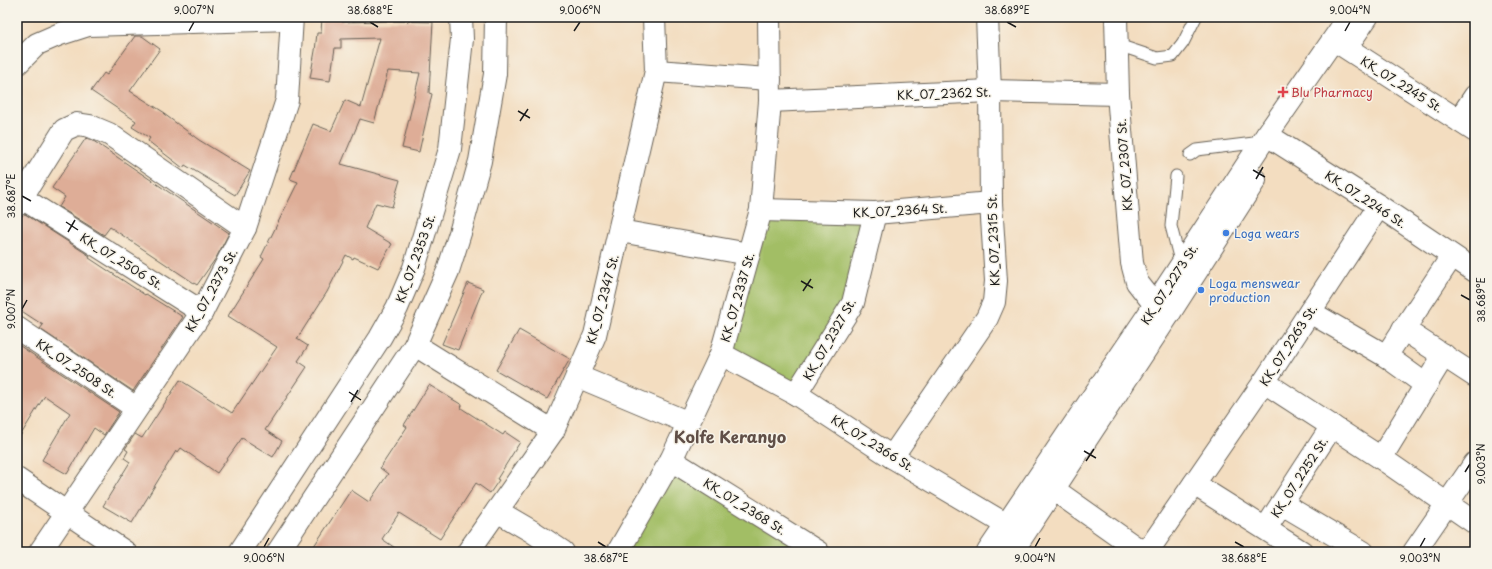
<svg xmlns="http://www.w3.org/2000/svg" width="1492" height="569" font-family="'Playpen Sans',sans-serif">
	<style>
		.green { fill: #a2be65; stroke: #5f6d40 }
		.building { fill: #dead97 }
		.lines { fill: none; stroke-linecap: round; stroke-linejoin: round }
		.service-casing { stroke: #676055; stroke-width: 13 }
		.minor-casing { stroke: #676055; stroke-width: 24 }
		.tertiary-casing { stroke: #676055; stroke-width: 24 }
		.primary-casing { stroke: #676055; stroke-width: 24 }
		.service { stroke: #fff; stroke-width: 11 }
		.minor { stroke: #fff; stroke-width: 22 }
		.tertiary { stroke: #fff; stroke-width: 22 }
		.primary { stroke: #fff; stroke-width: 22 }
		.ticks { fill: none; stroke: #1c1c1c; stroke-width: 1.5 }
		.health-dot { fill: #e0444e; stroke: #f7f3e8; stroke-width: 1.5 }
		.shop-dot { fill: #3f7fe0; stroke: #f7f3e8; stroke-width: 1.5 }
		.labels { text-anchor: middle; dominant-baseline: central; stroke-width: 3; stroke-linejoin: round; paint-order: stroke }
		.street-label { font-size: 12px; fill: #1c1c1c; stroke: #f7f3e8 }
		.health-label { font-size: 12px; fill: #be3a42; stroke: #f7f3e8; text-anchor: start }
		.shop-label { font-size: 12px; fill: #366cbe; stroke: #f7f3e8; text-anchor: start }
		.district-label { font-size: 16px; font-weight: bold; fill: #604f47; stroke: #f7f3e8 }
		.neatline { fill: none; stroke: #1c1c1c; stroke-width: 1.5 }
		.ticks-label { font-size: 10px; text-anchor: middle; fill: #1c1c1c }
	</style>
	<rect width="100%" height="100%" fill="#f7f3e8"/>
	<filter id="ink" filterUnits="userSpaceOnUse"><feTurbulence type="fractalNoise" baseFrequency=".025" numOctaves="2"/><feDisplacementMap in="SourceGraphic" scale="8" xChannelSelector="R" yChannelSelector="G"/><feConvolveMatrix kernelMatrix="1 2 1 2 8 2 1 2 1" color-interpolation-filters="sRGB"/></filter>
	<filter id="wash" filterUnits="userSpaceOnUse"><feTurbulence type="fractalNoise" baseFrequency=".012" numOctaves="4" result="noise"/><feDisplacementMap in="SourceGraphic" scale="16" xChannelSelector="R" yChannelSelector="G"/><feGaussianBlur stdDeviation="0.9" result="paint"/><feColorMatrix in="noise" values="0 0 0 0 0 0 0 0 0 0 0 0 0 0 0 0 0 1.4 0 .05"/><feComposite in="paint" operator="in"/></filter>
	<g filter="url(#wash)">
		<rect width="100%" height="100%" fill="#f3ddc0"/>
		<g class="green">
			<path d="M761,210l114,3 -18,92 -61,89 -75,-40z"/>
			<path d="M671,460l140,92h-193z"/>
		</g>
		<g id="blocks">
			<g class="building">
				<path d="M322,17h20v5l48,-1 43,1 -4,71 3,1 -13,58 -17,-4 18,-75 -32,-2 -14,52 -14,-4 -19,45 59,16 -8,27 -16,-4 -11,25 27,16 -14,24 -24,-11 -1,2 -7,-4 -19,37 -30,47 11,7 -10,15 9,6 -42,63 17,11 -9,16 -31,-19 -25,35 -36,-25 -3,4 -2,-1 -44,72 -29,-17 27,-44 -6,-4 4,-7 -3,-2 10,-15 7,4 38,-58 52,33 45,-66 -49,-31 36,-57 -3,-2 37,-75 -8,-3 23,-55 18,7 14,-31 16,7 19,-69 -39,1v9h-6l-5,33 -20,-3 5,-27 2,-18h4z"/>
				<path d="M135,36h7l18,13 -30,42 35,22 -1,1 35,26 51,31 -15,24 -50,-30 -2,3 -35,-27 2,-3 -18,-11 4,-6 -45,-30 13,-18 3,2z"/>
				<path d="M86,138l6,2 137,93 -13,25 -19,27 -87,-58 -6,8 -45,-28 6,-10 -13,-9z"/>
				<path d="M25,214l65,42 -1,2 56,37 1,-1 37,23 -50,74 -93,-62 3,-4 -26,-17v-91z"/>
				<path d="M468,283l15,6 -25,61 -16,-6z"/>
				<path d="M519,330l51,29 -23,40 -51,-29z"/>
				<path d="M17,344l102,68 -15,23 -10,-7 -27,46 -25,-14 28,-47 -25,-17 -1,1 -27,44z"/>
				<path d="M429,385l33,20 -1,3 42,27 2,-3 15,10 -23,37 2,1 -9,13 -14,-10 -36,56 -41,-26 -17,26 19,13h-91l41,-62 18,12 19,-28 -8,-6 27,-41 -3,-2z"/>
			</g>
		</g>
	</g>
	<g filter="url(#ink)">
		<use href="#blocks" fill-opacity="0" stroke="#676055" stroke-width="1"/>
		<g class="lines">
			<g class="service-casing">
				<g id="service">
					<path d="M1118,45l39,13 16,-2 10,-13 13,-26"/>
					<path d="M1190,155l7,-5 65,-8"/>
					<path d="M1176,176l-5,50 10,39"/>
				</g>
			</g>
			<g class="minor-casing">
				<g id="minor">
					<path d="M1116,17l2,77 14,169 5,19 18,23 14,9"/>
					<path d="M1334,40l141,91"/>
					<path d="M17,64l20,-20 23,-10 28,-9 203,-6"/>
					<path d="M656,71l114,8"/>
					<path d="M770,101l220,-10 128,3"/>
					<path d="M1459,120l16,-24"/>
					<path d="M1267,135l112,71 96,65"/>
					<path d="M22,198l180,114"/>
					<path d="M17,205l47,-75 13,-6 13,2 19,8 136,94"/>
					<path d="M761,210l114,3 116,-10"/>
					<path d="M620,231l129,23"/>
					<path d="M1310,312l76,44 40,29"/>
					<path d="M17,328l119,80"/>
					<path d="M1403,329l72,47"/>
					<path d="M415,345l138,86"/>
					<path d="M721,354l75,40 96,63 130,77"/>
					<path d="M1386,356l66,-100"/>
					<path d="M577,376l112,47"/>
					<path d="M1264,382l117,76 94,65"/>
					<path d="M796,394l57,-91 22,-90"/>
					<path d="M892,457l95,-139 7,-16 2,-21 -5,-78 -1,-112 -3,-74"/>
					<path d="M1381,458l63,-103"/>
					<path d="M671,460l147,92"/>
					<path d="M17,479l108,73"/>
					<path d="M1038,481l15,8 89,63"/>
					<path d="M1194,484l108,68"/>
					<path d="M1282,504l81,48"/>
					<path d="M497,511l36,21 30,20"/>
					<path d="M1266,528l66,-102"/>
					<path d="M40,552l162,-240 43,-84 42,-128 5,-83"/>
					<path d="M468,552l85,-121 42,-96 61,-264 -2,-54"/>
					<path d="M618,552l53,-92 50,-106 40,-144 9,-109 -1,-84"/>
					<path d="M1147,552l117,-170 115,-176"/>
					<path d="M1414,552l61,-89"/>
				</g>
			</g>
			<g class="tertiary-casing">
				<g id="tertiary">
					<path d="M240,552l140,-214 17,-30 17,-40 36,-119 12,-110 -1,-22"/>
					<path d="M278,552l137,-207 33,-74 12,-38 20,-72 15,-87 1,-57"/>
				</g>
			</g>
			<g class="primary-casing">
				<g id="primary">
					<path d="M1347,46l20,-29"/>
					<path d="M988,552l167,-247 107,-163 87,-125"/>
					<path d="M1012,552l157,-238 86,-134"/>
				</g>
			</g>
			<use href="#service" class="service"/>
			<use href="#minor" class="minor"/>
			<use href="#tertiary" class="tertiary"/>
			<use href="#primary" class="primary"/>
		</g>
	</g>
	<path class="ticks" d="M370,22l8,5M1007,22l9,5M189,31l5,-9M574,31l6,-9M1345,31l5,-9M518,111l12,7M520,121l8,-12M1253,170l12,7M1256,179l7,-12M22,196l9,5M66,222l12,8M68,232l7,-12M801,281l12,7M803,291l8,-12M1461,295l9,5M22,309l5,-9M349,392l12,8M351,402l7,-12M1084,451l12,7M1086,461l8,-12M1465,472l5,-8M598,542l8,5M1235,542l9,5M264,547l5,-9M1035,547l5,-9M1420,547l5,-9"/>
	<path class="health-dot" d="M1281 86h4v4h4v4h-4v4h-4v-4h-4v-4h4z"/>
	<g class="shop-dot">
		<circle cx="1226" cy="233" r="4"/>
		<circle cx="1201" cy="290" r="4"/>
	</g>
	<g class="labels">
		<g class="street-label">
			<text transform="translate(1402 84) rotate(32)">KK_07_2245 St.</text>
			<text transform="translate(944 93) rotate(-2)">KK_07_2362 St.</text>
			<text transform="translate(1124 165) rotate(-94)">KK_07_2307 St.</text>
			<text transform="translate(1366 199) rotate(33)">KK_07_2246 St.</text>
			<text transform="translate(900 210) rotate(-3)">KK_07_2364 St.</text>
			<text transform="translate(993 240) rotate(-92)">KK_07_2315 St.</text>
			<text transform="translate(415 258) rotate(-70)">KK_07_2353 St.</text>
			<text transform="translate(122 261) rotate(32)">KK_07_2506 St.</text>
			<text transform="translate(1169 284) rotate(-57)">KK_07_2273 St.</text>
			<text transform="translate(211 290) rotate(-61)">KK_07_2373 St.</text>
			<text transform="translate(737 297) rotate(-74)">KK_07_2337 St.</text>
			<text transform="translate(602 299) rotate(-75)">KK_07_2347 St.</text>
			<text transform="translate(829 339) rotate(-60)">KK_07_2327 St.</text>
			<text transform="translate(1288 345) rotate(-57)">KK_07_2263 St.</text>
			<text transform="translate(77 368) rotate(34)">KK_07_2508 St.</text>
			<text transform="translate(873 443) rotate(32)">KK_07_2366 St.</text>
			<text transform="translate(1299 477) rotate(-57)">KK_07_2252 St.</text>
			<text transform="translate(745 506) rotate(32)">KK_07_2368 St.</text>
		</g>
		<g class="health-label">
			<text x="1291" y="92">Blu Pharmacy</text>
		</g>
		<g class="shop-label">
			<text x="1234" y="233">Loga wears</text>
			<text x="1209" y="283">Loga menswear<tspan x="1209" dy="14">production</tspan></text>
		</g>
		<g class="district-label">
			<text x="730" y="436">Kolfe Keranyo</text>
		</g>
	</g>
	<rect width="1492" height="569" fill="none" stroke="#f7f3e8" stroke-width="44"/>
	<rect x="22" y="22" width="1448" height="525" class="neatline"/>
	<g class="ticks-label">
		<text x="194" y="14">9.007°N</text>
		<text x="370" y="14">38.688°E</text>
		<text x="580" y="14">9.006°N</text>
		<text x="1007" y="14">38.689°E</text>
		<text x="1350" y="14">9.004°N</text>
		<text transform="translate(11 196) rotate(-90)" y="4">38.687°E</text>
		<text transform="translate(1481 300) rotate(-90)" y="4">38.689°E</text>
		<text transform="translate(11 309) rotate(-90)" y="4">9.007°N</text>
		<text transform="translate(1481 464) rotate(-90)" y="4">9.003°N</text>
		<text x="264" y="562">9.006°N</text>
		<text x="606" y="562">38.687°E</text>
		<text x="1035" y="562">9.004°N</text>
		<text x="1244" y="562">38.688°E</text>
		<text x="1420" y="562">9.003°N</text>
	</g>
</svg>
